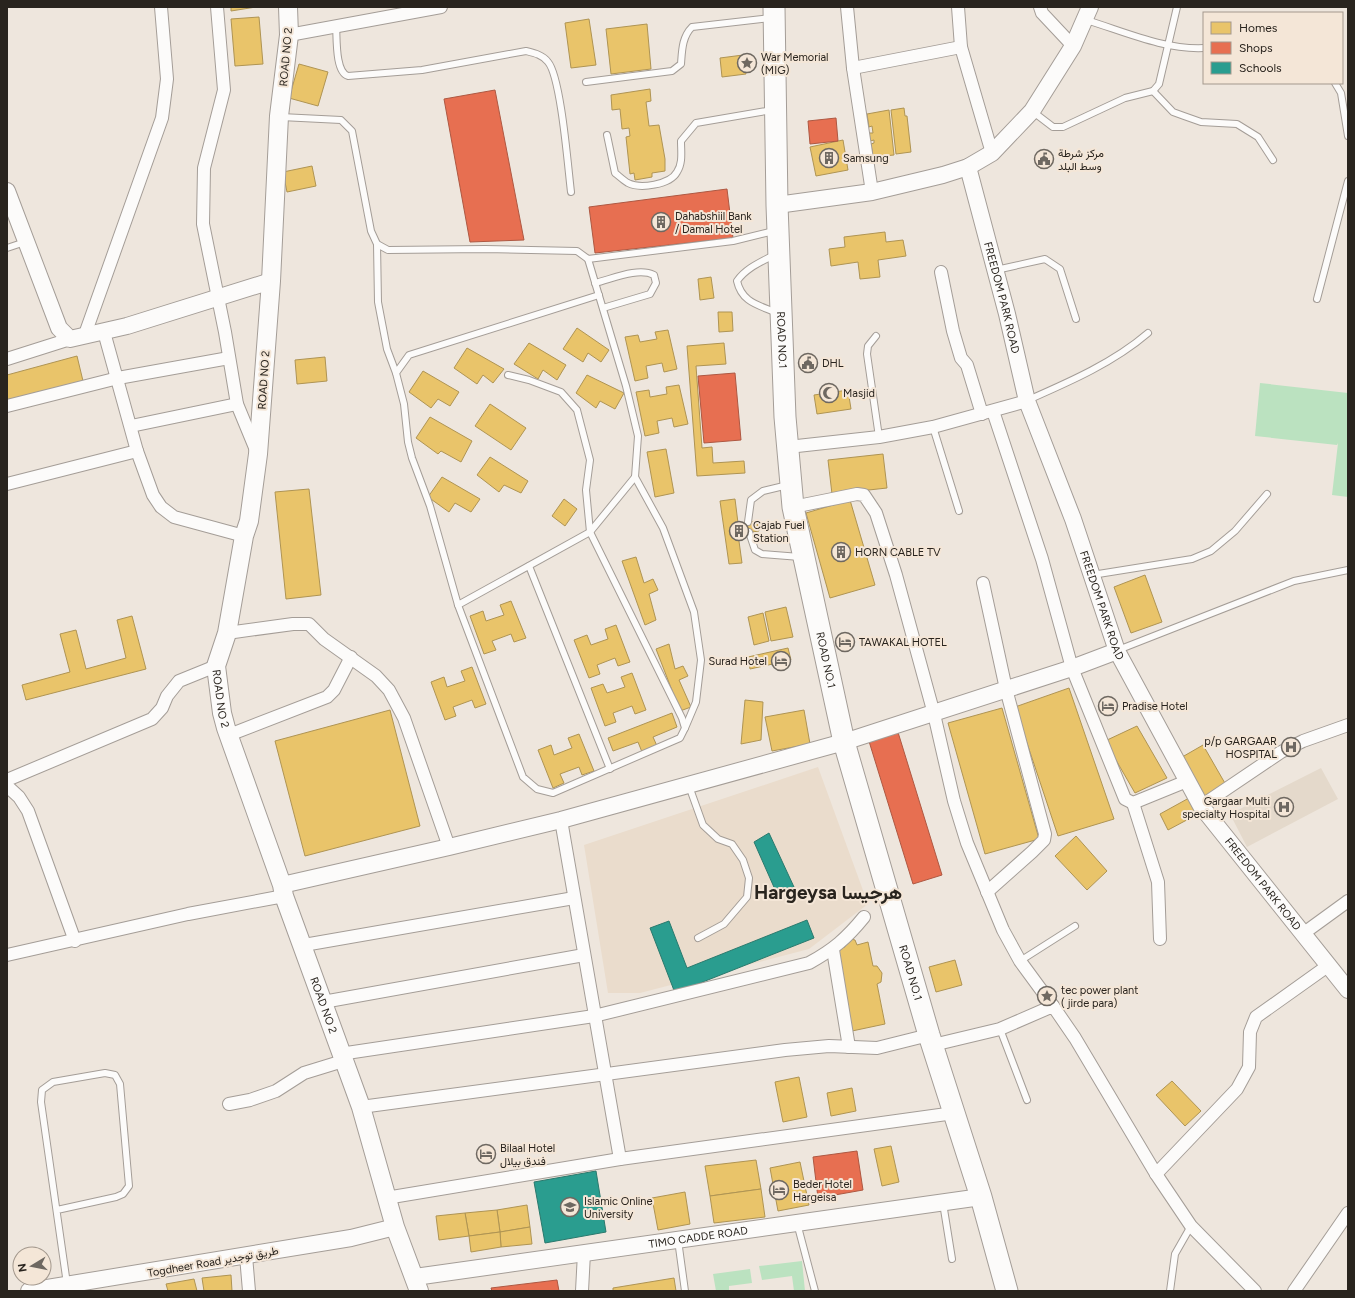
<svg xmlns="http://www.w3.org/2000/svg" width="1355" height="1298" font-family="Figtree,Vazirmatn,sans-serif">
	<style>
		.built { fill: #eadccc }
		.medical { fill: #e4d9cb }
		.green { fill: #bbe2c0 }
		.homes { fill: #e9c46a; stroke: #af9453 }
		.shops { fill: #e76f51; stroke: #ae5842 }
		.schools { fill: #2a9d8f; stroke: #2a796d }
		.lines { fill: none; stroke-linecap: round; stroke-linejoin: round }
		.lane-casing { stroke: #a49d97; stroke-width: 8 }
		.street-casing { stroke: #a49d97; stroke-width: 14 }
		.secondary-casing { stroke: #a49d97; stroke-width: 18 }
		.primary-casing { stroke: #a49d97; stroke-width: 20 }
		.highway-casing { stroke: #a49d97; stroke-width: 23 }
		.lane { stroke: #fcfbfa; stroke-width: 6 }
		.street { stroke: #fcfbfa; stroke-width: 12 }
		.secondary { stroke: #fcfbfa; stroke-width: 16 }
		.primary { stroke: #fcfbfa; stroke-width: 18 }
		.highway { stroke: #fcfbfa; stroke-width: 21 }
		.labels { text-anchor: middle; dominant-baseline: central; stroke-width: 4; stroke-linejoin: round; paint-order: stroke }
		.street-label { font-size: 11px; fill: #29241e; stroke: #f4e6d7 }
		.poi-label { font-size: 11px; fill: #29241e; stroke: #f4e6d7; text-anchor: start }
		.town-label { font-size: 19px; font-weight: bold; fill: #29241e; stroke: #f4e6d7 }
	</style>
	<rect width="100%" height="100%" fill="#eee6dd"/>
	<path class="built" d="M818,767l50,137 -59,45 -169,44h-32l-24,-148z"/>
	<path class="medical" d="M1321,768l17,31 -91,48 -17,-33z"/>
	<g class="green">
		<path d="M1260,383l88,10v104l-16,-2 6,-52 -1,2 -82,-9z"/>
		<path d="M802,1261l3,30h-11l-2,-15 -30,4 -3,-14z"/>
		<path d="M750,1269l2,14 -23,3v5h-13l-3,-17z"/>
	</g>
	<g class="homes">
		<path d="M231,7h25l-25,4z"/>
		<path d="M259,17l4,47 -28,2 -4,-47z"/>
		<path d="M589,19l7,46 -25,3 -6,-45z"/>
		<path d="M647,24l4,45 -40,5 -5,-45z"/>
		<path d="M743,55l3,19 -24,3 -2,-19z"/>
		<path d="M299,64l29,8 -10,34 -29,-8z"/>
		<path d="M650,89l1,12 -5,1 3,24 10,-1 6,34v12l-13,2v4l-17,3 -1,-7 -4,1 -4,-37 4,-1 -1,-8 -7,1 -2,-20 -8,1 -1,-15z"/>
		<path d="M904,108l1,8h2l4,36 -15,2 -5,-44z"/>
		<path d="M889,110l5,45 -21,2 -2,-13 3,-1v-3l-4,1 -1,-8h4l-1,-7 -3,1 -2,-13z"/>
		<path d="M843,140l5,30 -32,6 -6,-29z"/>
		<path d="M312,166l4,20 -29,6 -4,-20z"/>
		<path d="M885,232l1,10 17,-2 3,16 -28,4 2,17 -20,2 -2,-17 -27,4 -2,-17 16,-2 -1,-10z"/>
		<path d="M711,277l3,21 -14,2 -2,-21z"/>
		<path d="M718,312h14l1,19 -14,1z"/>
		<path d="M577,328l32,22 -8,12 -13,-9 -5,9 -20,-13z"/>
		<path d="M668,330l9,39 -13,3 -2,-9 -16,3 2,12 -13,3 -10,-44 13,-2 2,7 17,-3 -2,-7z"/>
		<path d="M529,343l37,22 -9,15 -14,-10 -5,9 -24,-15z"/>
		<path d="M724,343l2,21 -30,2 6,82 10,-1 1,16 31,-2 1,12 -48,3 -10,-130z"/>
		<path d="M467,348l37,21 -11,14 -10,-8 -6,9 -23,-16z"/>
		<path d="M77,356l6,25 -76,19v-25z"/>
		<path d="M325,357l2,24 -30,3 -2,-24z"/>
		<path d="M423,371l36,21 -9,14 -12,-7 -7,9 -22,-16z"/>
		<path d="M587,375l37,18 -9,16 -15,-8 -4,7 -20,-15z"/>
		<path d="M679,385l9,39 -14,3 -2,-9 -15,3 2,12 -14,3 -9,-44 13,-2 1,7 17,-3 -1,-7z"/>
		<path d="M848,390l3,19 -34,5 -3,-19z"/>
		<path d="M490,404l36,24 -15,22 -36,-24z"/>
		<path d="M430,417l42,24 -11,21 -20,-11 -3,3 -22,-16z"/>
		<path d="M666,449l8,44 -19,4 -8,-45z"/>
		<path d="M883,454l4,34 -55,6 -4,-34z"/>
		<path d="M490,457l38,24 -7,12 -17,-8 -5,7 -22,-17z"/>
		<path d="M442,477l38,22 -9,13 -16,-9 -6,9 -21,-15z"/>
		<path d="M309,489l12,106 -35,4 -11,-107z"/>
		<path d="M564,499l13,10 -12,17 -13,-10z"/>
		<path d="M735,499l3,24 19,-2 2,10 -21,3 4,29 -13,1 -9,-63z"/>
		<path d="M850,500l25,85 -45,13 -24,-85z"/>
		<path d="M636,557l8,26 9,-4 5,11 -9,4 7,26 -11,5 -23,-64z"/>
		<path d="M1145,575l17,47 -31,11 -17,-46z"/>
		<path d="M511,601l15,37 -12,4 -3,-8 -19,7 4,9 -12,4 -14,-38 13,-5 3,10 18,-6 -4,-10z"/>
		<path d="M786,607l7,30 -22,4 -6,-29z"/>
		<path d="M763,613l6,28 -15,4 -6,-28z"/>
		<path d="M132,616l14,53 -120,31 -4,-15 48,-13 -10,-38 16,-4 10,39 40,-11 -9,-38z"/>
		<path d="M616,625l14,37 -12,4 -3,-8 -18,7 3,9 -11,4 -15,-38 13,-5 4,10 17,-6 -3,-10z"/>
		<path d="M669,644l6,25 8,-3 5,10 -9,4 12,27 -11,4 -24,-62z"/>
		<path d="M788,648l3,12 -41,9 -2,-12z"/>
		<path d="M472,667l14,37 -11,4 -3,-8 -19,7 3,9 -11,4 -14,-38 13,-5 3,10 18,-6 -4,-10z"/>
		<path d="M632,673l14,37 -11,4 -3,-8 -19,7 3,9 -11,4 -14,-38 12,-4 4,9 18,-6 -4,-10z"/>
		<path d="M1069,688l45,131 -56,17 -43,-129z"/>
		<path d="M745,700l18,2 -2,38 -20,4z"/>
		<path d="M1002,708l37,131 -54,15 -37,-131z"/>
		<path d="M390,710l30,116 -115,30 -30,-115z"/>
		<path d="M804,710l6,34 -38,7 -7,-34z"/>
		<path d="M672,713l5,14 -24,10 4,9 -15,6 -4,-10 -25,9 -5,-13z"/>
		<path d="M1137,726l30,52 -32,15 -30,-52z"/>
		<path d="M579,734l15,37 -12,4 -3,-8 -19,7 4,9 -11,5 -15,-38 13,-5 3,10 18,-7 -4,-10z"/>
		<path d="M1203,745l23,40 -26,15 -23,-40z"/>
		<path d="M1189,798l9,16 -30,16 -8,-16z"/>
		<path d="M1076,836l31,35 -20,19 -32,-34z"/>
		<path d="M851,939l4,1 2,5 11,-3 5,24h4l5,7 -1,9 -4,2 8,40 -33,7 -17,-81 10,-3v-5z"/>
		<path d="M955,960l7,25 -26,7 -7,-25z"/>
		<path d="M799,1077l8,40 -24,5 -8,-40z"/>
		<path d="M1172,1081l29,30 -16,15 -29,-31z"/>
		<path d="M852,1088l4,23 -25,5 -4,-23z"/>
		<path d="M891,1146l8,36 -17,4 -8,-37z"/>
		<path d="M756,1160l5,29 -51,7 -5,-30z"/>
		<path d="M800,1162l9,43 -31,6 -8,-43z"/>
		<path d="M761,1189l4,28 -51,6 -4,-27z"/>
		<path d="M685,1192l5,32 -32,6 -6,-32z"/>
		<path d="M527,1205l3,22 -30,5 -3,-22z"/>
		<path d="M497,1210l3,22 -31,4 -4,-23z"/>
		<path d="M465,1213l4,23 -30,4 -3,-24z"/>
		<path d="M530,1227l2,17 -31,3 -1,-15z"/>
		<path d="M500,1232l1,15 -30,5 -2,-16z"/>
		<path d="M231,1275l1,16h-28l-2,-13z"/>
		<path d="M674,1278l2,13h-63v-3z"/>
		<path d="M194,1279l3,12h-29l-2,-7z"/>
	</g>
	<g class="shops">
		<path d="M495,90l29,150 -54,2 -26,-143z"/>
		<path d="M836,118l2,23 -28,3 -2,-23z"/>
		<path d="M727,189l6,49 -138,15 -6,-46z"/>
		<path d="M735,373l6,67 -37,3 -6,-67z"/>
		<path d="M897,729l45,146 -29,9 -45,-146z"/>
		<path d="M857,1151l6,39 -45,8 -5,-41z"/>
		<path d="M557,1280l2,11h-67l-1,-3z"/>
	</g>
	<g class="schools">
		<path d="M769,833l25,54 -17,7 -23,-52z"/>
		<path d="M807,920l7,18 -139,55 -25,-65 19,-7 18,47z"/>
		<path d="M596,1171l10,61 -61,11 -11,-61z"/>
	</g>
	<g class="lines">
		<g class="lane-casing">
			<g id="lane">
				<path d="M1086,20c37,11 78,30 118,28"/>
				<path d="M336,25c1,13 -1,47 12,51l74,-6 104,-19c8,2 17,4 22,11 13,15 20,106 23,130"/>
				<path d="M586,82l86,-11 9,-7c1,-13 1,-27 11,-37l78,-9"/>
				<path d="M1335,83l6,10 7,43"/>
				<path d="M1153,91l20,21 11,4 17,6 36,2 21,13 15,23"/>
				<path d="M1032,111l21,16h10l62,-29 28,-7 6,-7 18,-77"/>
				<path d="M281,117l60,3 11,11 19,100 6,13 11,6 97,-1 92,2 11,8 145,-18 41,-10"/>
				<path d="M607,135l8,38c4,3 8,7 13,10 12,6 42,2 49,-11 6,-9 4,-20 4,-31l15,-18 76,-13"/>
				<path d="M377,244l1,58 9,47 9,24"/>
				<path d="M7,248l18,-6"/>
				<path d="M774,255c-13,7 -28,13 -37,26 5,22 22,24 40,32"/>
				<path d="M996,270l49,-11 15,10 16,50"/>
				<path d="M595,283c17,-4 43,-16 59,-8l2,8 -6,11 -47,14"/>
				<path d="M1317,299l31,-118"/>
				<path d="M876,336l-8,10 -1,8 12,83"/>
				<path d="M508,375l21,5 32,12 16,18 13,50 -4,30 4,42 92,186 3,10 -5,10 -127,55 -16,-4 -14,-12 -65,-172 -28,-99 -18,-48 -4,-16 -4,-38 -8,-31 13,-18 190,-60"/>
				<path d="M1028,400c41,-18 85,-37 120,-67"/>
				<path d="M933,427l26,84"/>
				<path d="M635,477l28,51 31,84 7,48 -5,42 -11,26"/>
				<path d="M748,522l3,-22 12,-9 25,-6"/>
				<path d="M749,532l6,18 7,4 38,3"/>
				<path d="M529,566l81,203"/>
				<path d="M1092,575l100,-16 19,-8 24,-20 32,-37"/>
				<path d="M458,605l132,-73 45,-55 3,-41 -12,-50 -38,-127"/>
				<path d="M1118,650l176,-69 54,-11"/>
				<path d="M689,786l14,39 15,14 14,5 11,16 6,18 -2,19 -23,27 -26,14"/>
				<path d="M1020,961l55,-35"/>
				<path d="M1000,1029l27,71"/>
				<path d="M943,1203l9,56"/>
				<path d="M57,1210l59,-13 7,-3 6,-8 -9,-102 -5,-9 -10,-2 -52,9 -11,8 -1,12 26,182"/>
				<path d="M797,1223l18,68"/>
				<path d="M678,1240l7,51"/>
				<path d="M1170,1291l5,-37 16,-28"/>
			</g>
		</g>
		<g class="street-casing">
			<g id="street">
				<path d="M217,7l7,83 -20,78 -1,56 22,108 12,72 19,46"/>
				<path d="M847,7l6,61 19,124"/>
				<path d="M958,7l3,40 31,106"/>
				<path d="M1040,7l2,6 31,33"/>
				<path d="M289,35l152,-28"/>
				<path d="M853,68l108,-21"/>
				<path d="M941,272l12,59 8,27 6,7 15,49"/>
				<path d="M104,332l33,119 16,44 8,12 13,10 70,19"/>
				<path d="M84,337l78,-219 5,-39 -6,-72"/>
				<path d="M7,359l63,-20"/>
				<path d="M7,406l111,-28 111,-20"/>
				<path d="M993,411l49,148 30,109 53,131 8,4 54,-22"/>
				<path d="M131,426l106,-22"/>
				<path d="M788,447l91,-10 54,-10 94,-26"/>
				<path d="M7,484l130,-33"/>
				<path d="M793,507l64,-13 7,1 12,18 20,62 38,139 20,87 13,42 36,87 17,31 33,45"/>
				<path d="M983,583l23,106 39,145 -1,6 -12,12 -45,40"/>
				<path d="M227,633l66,-9h16l15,15 52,37 13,14 15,28 45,129"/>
				<path d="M229,735l98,-38 7,-7 17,-33"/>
				<path d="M7,780l145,-61 10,-11 5,-12 12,-15 37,-15"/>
				<path d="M7,786l12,11 9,14 47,130"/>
				<path d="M1133,803l25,79 2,57"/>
				<path d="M1201,806l80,-54 22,-11 45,-16"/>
				<path d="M561,820l59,339"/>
				<path d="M1304,933l44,-32"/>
				<path d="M304,945l270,-47"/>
				<path d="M833,950l16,97"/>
				<path d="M7,955l181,-41 96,-18"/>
				<path d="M323,1002l261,-47"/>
				<path d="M933,1045l67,-16 53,-23 22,32 81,136 35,52 64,65"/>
				<path d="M340,1054l254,-38 215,-53c24,-13 38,-25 55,-46"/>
				<path d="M229,1104l21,-4 26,-9 28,-18 39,-12"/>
				<path d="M361,1107l424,-57 44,-4 48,2 52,-13"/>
				<path d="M1156,1174l81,-85 12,-22 1,-35 6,-15 73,-52"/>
				<path d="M386,1198l234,-39 334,-46"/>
				<path d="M246,1256l3,35"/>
				<path d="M582,1291l2,-38"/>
				<path d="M1294,1291l54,-78"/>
			</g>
		</g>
		<g class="secondary-casing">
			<g id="secondary">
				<path id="s1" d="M968,167l39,147 20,87 46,118 44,132 84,155 147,184"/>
				<path d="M7,191l52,137 11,11 57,-13 144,-45"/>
				<path d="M777,205l95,-13 71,-17 25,-8 24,-14 40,-42 41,-65 17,-39"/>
				<path d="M282,885l167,-38 112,-27 283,-78 228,-74 45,-17"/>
				<path id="s2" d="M415,1277l566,-80"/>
				<path d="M29,1291l322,-53 44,-11"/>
			</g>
		</g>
		<g class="primary-casing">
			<g id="primary">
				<path id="s3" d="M288,7l1,28 -10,81 -8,165 -13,173 -9,67 -5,15 -17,97 -11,33 6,47 4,15 56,157 2,11 77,211 34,120 24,64"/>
			</g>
		</g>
		<g class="highway-casing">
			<g id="highway">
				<path id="s4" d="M774,7l3,198 8,212 8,90 51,235 85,293 52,162 26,94"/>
			</g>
		</g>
		<use href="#lane" class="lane"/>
		<use href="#street" class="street"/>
		<use href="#secondary" class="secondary"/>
		<use href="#primary" class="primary"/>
		<use href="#highway" class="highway"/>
	</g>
	<defs>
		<g id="sight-ring" transform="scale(1)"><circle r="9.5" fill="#f4e6d7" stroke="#6e6861" stroke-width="1.5"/><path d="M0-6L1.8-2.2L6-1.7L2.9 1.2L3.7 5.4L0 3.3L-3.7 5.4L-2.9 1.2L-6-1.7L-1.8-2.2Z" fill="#6e6861"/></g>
		<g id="building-ring" transform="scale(1)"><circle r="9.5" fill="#f4e6d7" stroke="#6e6861" stroke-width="1.5"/><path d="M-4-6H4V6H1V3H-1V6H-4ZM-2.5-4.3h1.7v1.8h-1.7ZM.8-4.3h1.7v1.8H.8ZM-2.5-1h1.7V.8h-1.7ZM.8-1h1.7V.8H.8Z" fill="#6e6861"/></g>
		<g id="civic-ring" transform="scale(1)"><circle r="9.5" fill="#f4e6d7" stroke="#6e6861" stroke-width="1.5"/><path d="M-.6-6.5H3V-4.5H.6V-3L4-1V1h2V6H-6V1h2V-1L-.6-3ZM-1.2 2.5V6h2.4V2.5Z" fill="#6e6861"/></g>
		<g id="mosque-ring" transform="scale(1)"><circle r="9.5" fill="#f4e6d7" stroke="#6e6861" stroke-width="1.5"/><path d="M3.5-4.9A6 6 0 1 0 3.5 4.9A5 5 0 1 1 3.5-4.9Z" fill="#6e6861"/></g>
		<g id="hotel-ring" transform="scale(1)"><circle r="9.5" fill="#f4e6d7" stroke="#6e6861" stroke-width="1.5"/><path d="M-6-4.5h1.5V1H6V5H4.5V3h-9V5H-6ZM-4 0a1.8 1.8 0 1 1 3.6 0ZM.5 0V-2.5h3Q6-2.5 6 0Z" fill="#6e6861"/></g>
		<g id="hospital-ring" transform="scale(1)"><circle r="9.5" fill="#f4e6d7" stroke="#6e6861" stroke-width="1.5"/><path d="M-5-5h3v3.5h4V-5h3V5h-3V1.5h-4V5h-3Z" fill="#6e6861"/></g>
		<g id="university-ring" transform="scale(1)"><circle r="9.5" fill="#f4e6d7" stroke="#6e6861" stroke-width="1.5"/><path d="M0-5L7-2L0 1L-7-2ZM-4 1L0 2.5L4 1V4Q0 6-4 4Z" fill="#6e6861"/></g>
	</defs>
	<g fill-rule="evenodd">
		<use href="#sight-ring" x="747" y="63"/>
		<use href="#building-ring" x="829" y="158"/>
		<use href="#civic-ring" x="1044" y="159"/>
		<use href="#building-ring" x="661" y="222"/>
		<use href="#civic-ring" x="808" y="363"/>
		<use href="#mosque-ring" x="829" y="393"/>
		<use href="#building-ring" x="739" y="531"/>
		<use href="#building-ring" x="841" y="552"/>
		<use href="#hotel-ring" x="845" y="642"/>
		<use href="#hotel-ring" x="781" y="661"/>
		<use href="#hotel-ring" x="1108" y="706"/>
		<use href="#hospital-ring" x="1291" y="747"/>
		<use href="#hospital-ring" x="1284" y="807"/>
		<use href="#sight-ring" x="1047" y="996"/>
		<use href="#hotel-ring" x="486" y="1154"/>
		<use href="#hotel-ring" x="779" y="1190"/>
		<use href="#university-ring" x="570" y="1207"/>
	</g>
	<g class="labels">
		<g class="street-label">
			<text transform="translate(286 57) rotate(-85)">ROAD NO 2</text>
			<text stroke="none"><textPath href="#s1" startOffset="135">FREEDOM PARK ROAD</textPath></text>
			<text stroke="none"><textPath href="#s4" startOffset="333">ROAD NO.1</textPath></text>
			<text transform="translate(264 380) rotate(-86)">ROAD NO 2</text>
			<text stroke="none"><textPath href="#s1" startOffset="459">FREEDOM PARK ROAD</textPath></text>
			<text stroke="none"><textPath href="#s4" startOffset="657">ROAD NO.1</textPath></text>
			<text stroke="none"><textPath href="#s3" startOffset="698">ROAD NO 2</textPath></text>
			<text stroke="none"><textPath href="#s1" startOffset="783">FREEDOM PARK ROAD</textPath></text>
			<text stroke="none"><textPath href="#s4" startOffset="981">ROAD NO.1</textPath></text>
			<text stroke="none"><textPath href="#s3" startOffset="1022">ROAD NO 2</textPath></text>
			<text stroke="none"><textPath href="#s2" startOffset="286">TIMO CADDE ROAD</textPath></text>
			<text transform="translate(213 1262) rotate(-10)">Togdheer Road طريق توجدير</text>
		</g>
		<g class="poi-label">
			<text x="761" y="57">War Memorial<tspan x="761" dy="13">(MIG)</tspan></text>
			<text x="1058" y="153">مركز شرطة<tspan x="1058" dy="13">وسط البلد</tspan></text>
			<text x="843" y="158">Samsung</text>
			<text x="675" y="216">Dahabshiil Bank<tspan x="675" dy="13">/ Damal Hotel</tspan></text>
			<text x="822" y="363">DHL</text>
			<text x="843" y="393">Masjid</text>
			<text x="753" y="525">Cajab Fuel<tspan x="753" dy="13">Station</tspan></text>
			<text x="855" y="552">HORN CABLE TV</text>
			<text x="859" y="642">TAWAKAL HOTEL</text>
			<text x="767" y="661" text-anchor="end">Surad Hotel</text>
			<text x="1122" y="706">Pradise Hotel</text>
			<text x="1277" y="741" text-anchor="end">p/p GARGAAR<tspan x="1277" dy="13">HOSPITAL</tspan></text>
			<text x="1270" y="801" text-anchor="end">Gargaar Multi<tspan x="1270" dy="13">specialty Hospital</tspan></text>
			<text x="1061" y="990">tec power plant<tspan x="1061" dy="13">( jirde para)</tspan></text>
			<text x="500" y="1148">Bilaal Hotel<tspan x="500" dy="13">فندق بيلال</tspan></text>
			<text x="793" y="1184">Beder Hotel<tspan x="793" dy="13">Hargeisa</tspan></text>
			<text x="584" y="1201">Islamic Online<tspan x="584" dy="13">University</tspan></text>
		</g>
		<g class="town-label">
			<text x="828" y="892">Hargeysa هرجيسا</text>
		</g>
	</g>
	<rect width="1355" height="1298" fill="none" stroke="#29241e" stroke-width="16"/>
	<rect x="1203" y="12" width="140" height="72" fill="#f4e6d7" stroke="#a3988d"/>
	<rect x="1211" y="22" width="20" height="12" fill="#e9c46a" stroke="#a3988d"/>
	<text x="1239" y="32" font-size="12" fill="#29241e">Homes</text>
	<rect x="1211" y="42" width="20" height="12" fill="#e76f51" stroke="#a3988d"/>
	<text x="1239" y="52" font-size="12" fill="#29241e">Shops</text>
	<rect x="1211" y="62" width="20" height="12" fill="#2a9d8f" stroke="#a3988d"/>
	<text x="1239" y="72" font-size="12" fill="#29241e">Schools</text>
	<g transform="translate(32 1266) rotate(260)"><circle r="19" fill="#f4e6d7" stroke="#a3988d"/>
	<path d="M0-3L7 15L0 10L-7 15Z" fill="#6e6861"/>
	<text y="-6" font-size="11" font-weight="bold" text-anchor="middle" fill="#29241e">N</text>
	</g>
</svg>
